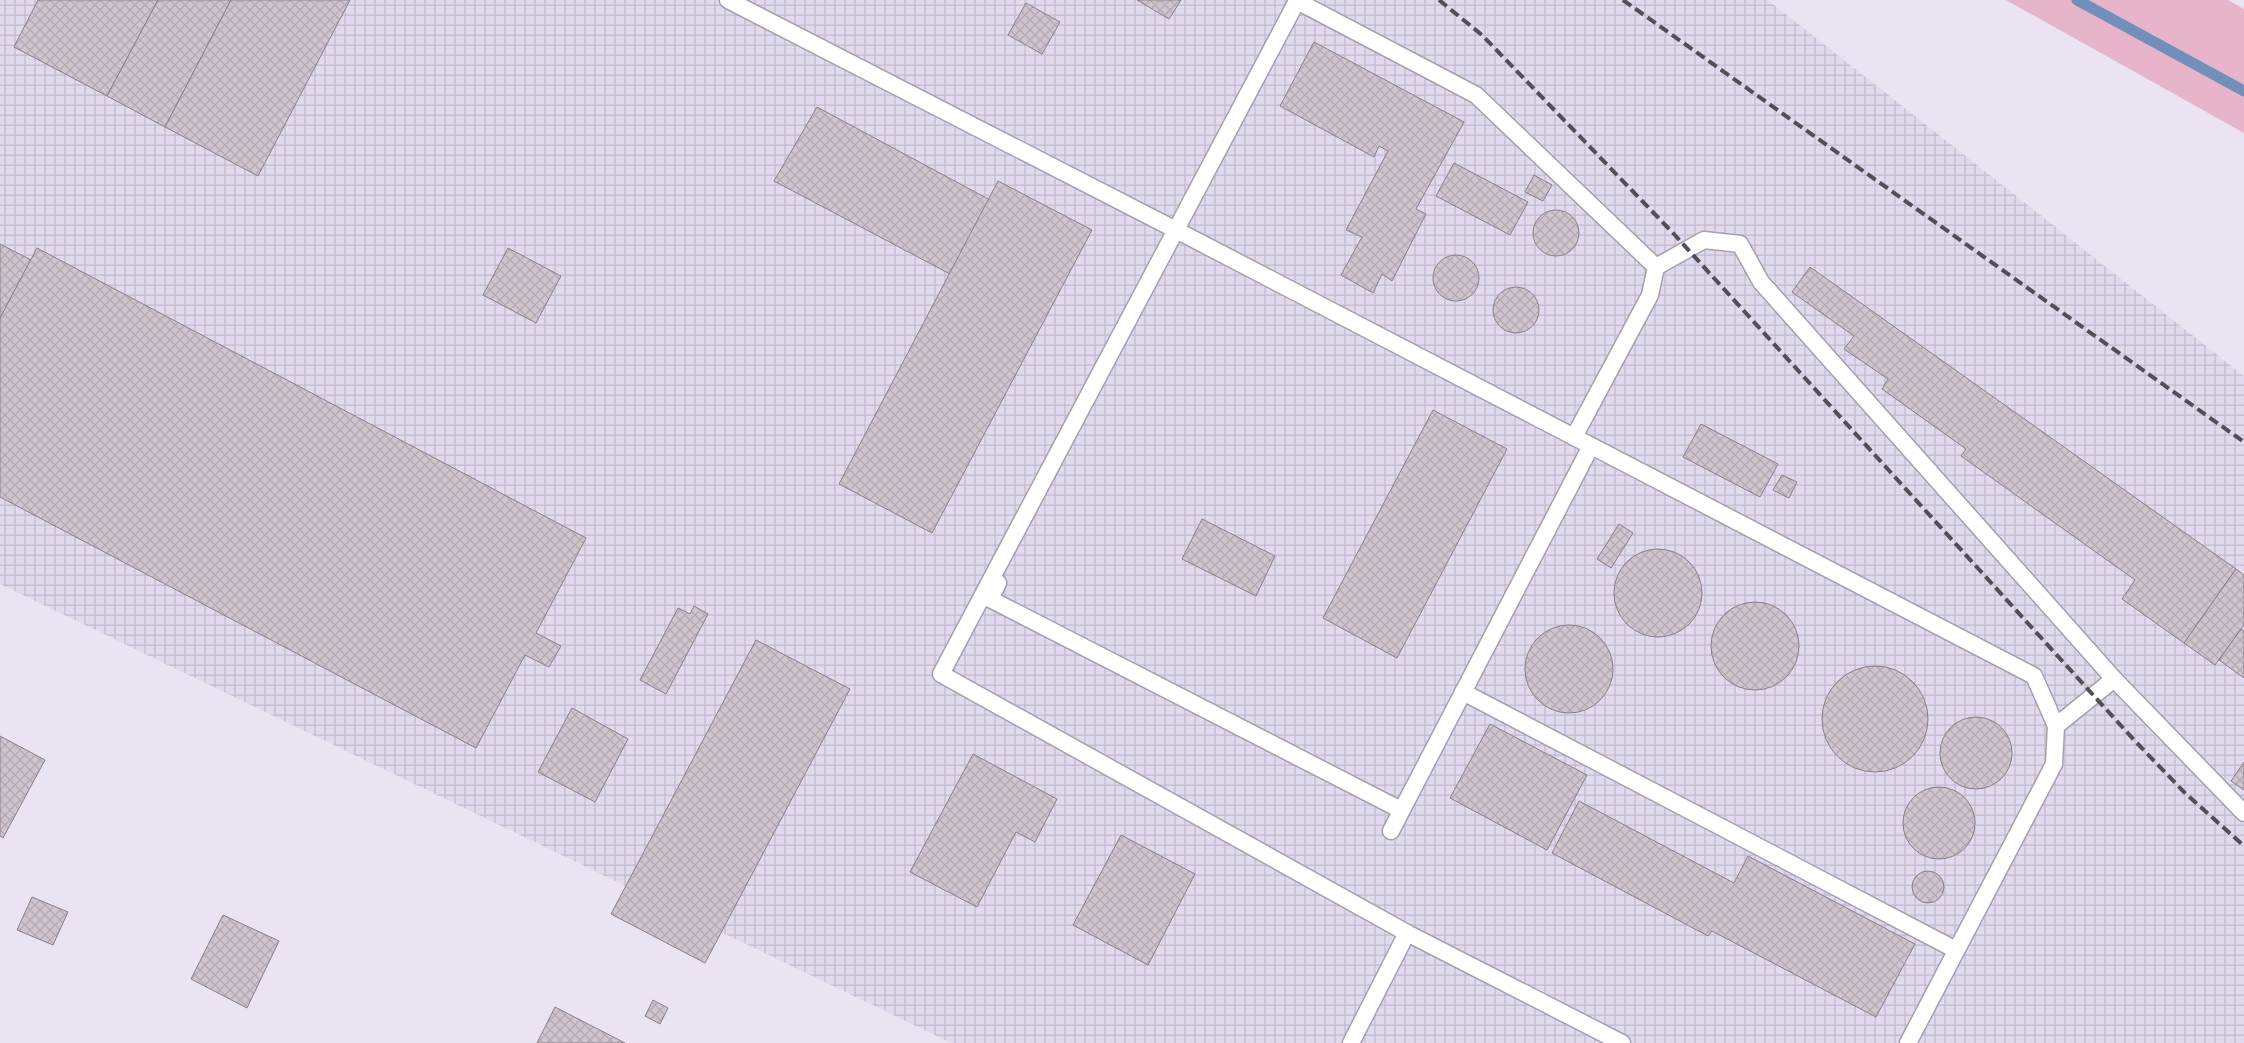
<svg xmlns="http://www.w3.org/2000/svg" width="2244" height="1043" font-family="'Roboto Condensed',sans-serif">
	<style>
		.industrial { fill: url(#industrial-grid) }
		.green { fill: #e8b4ca }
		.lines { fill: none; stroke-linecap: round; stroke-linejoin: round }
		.stream { stroke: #718fba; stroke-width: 11 }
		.building { fill: url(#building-cross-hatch); stroke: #897f89 }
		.lane-casing { stroke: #a5a0ad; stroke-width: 19 }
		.lane { stroke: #fff; stroke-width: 16 }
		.rail { stroke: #524e55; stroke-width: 4; stroke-dasharray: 10 5; stroke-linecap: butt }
	</style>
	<defs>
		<pattern id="industrial-grid" width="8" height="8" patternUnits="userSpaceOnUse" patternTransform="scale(1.25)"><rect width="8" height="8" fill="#e1d9ee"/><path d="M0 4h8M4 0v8" fill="none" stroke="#c2bbcd"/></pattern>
		<pattern id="building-cross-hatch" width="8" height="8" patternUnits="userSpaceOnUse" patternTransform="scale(1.25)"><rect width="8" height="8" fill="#cfc4ce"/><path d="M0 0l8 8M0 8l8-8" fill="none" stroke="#b2a9b2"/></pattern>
	</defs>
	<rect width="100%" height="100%" fill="#eae4f2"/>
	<path class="industrial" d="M0,0h1768l476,376v667h-1293l-951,-459z"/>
	<path class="green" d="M2006,0h222l16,9v124z"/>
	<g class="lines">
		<path class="stream" d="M2077,0l167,91"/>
	</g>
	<g class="building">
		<path d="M38,0h120l-51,96 -93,-49z"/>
		<path d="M158,0h73l-66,127 -58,-31z"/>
		<path d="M231,0h119l-92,176 -93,-49z"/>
		<path d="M1137,0h44l-12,19z"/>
		<path d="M1026,3l34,19 -18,32 -34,-19z"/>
		<path d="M1314,42l150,80 -48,87 10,5 -34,67 -10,-7 -9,19 -32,-18 21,-38 -16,-7 42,-79 -9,-5 -5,11 -94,-51z"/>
		<path d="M817,107l173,93 -40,74 -176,-93z"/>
		<path d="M1454,163l74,39 -18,33 -74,-39z"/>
		<path d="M1534,175l18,10 -9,16 -18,-9z"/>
		<path d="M998,181l94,49 -160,303 -93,-49z"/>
		<circle cx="1556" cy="233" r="23"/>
		<path d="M0,244l31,16 -31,58z"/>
		<path d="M37,248l549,290 -50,95 25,13 -12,21 -24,-12 -49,93 -476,-251v-179z"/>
		<path d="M508,248l53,28 -25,47 -53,-28z"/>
		<circle cx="1456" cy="278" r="23"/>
		<path d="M1810,267l426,302 -52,74 -62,-44 13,-19 -174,-124 5,-7 -84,-60 6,-10 -44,-30 10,-13 -62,-44z"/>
		<circle cx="1516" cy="310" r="23"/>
		<path d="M1433,410l74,39 -110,209 -74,-40z"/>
		<path d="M1701,424l77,40 -18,33 -77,-40z"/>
		<path d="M1782,475l15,7 -8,16 -16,-8z"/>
		<path d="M1202,519l73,37 -19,40 -74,-37z"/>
		<path d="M1619,524l14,9 -22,35 -14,-9z"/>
		<circle cx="1658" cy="593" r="44"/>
		<path d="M2236,569l8,6v50l-29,40 -31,-22z"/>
		<circle cx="1755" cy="646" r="44"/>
		<path d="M694,606l14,8 -42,80 -26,-14 38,-72 12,6z"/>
		<circle cx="1569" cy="669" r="44"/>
		<path d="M2241,629l3,2v47l-25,-18z"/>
		<path d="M756,640l94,49 -145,274 -94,-49z"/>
		<circle cx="1875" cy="719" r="53"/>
		<path d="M572,708l56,31 -33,63 -57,-30z"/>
		<circle cx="1976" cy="753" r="36"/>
		<path d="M1490,724l97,51 -40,75 -97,-52z"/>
		<path d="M0,736l45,24 -42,78 -3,-2z"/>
		<path d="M973,754l84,45 -22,43 -19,-10 -39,75 -67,-35z"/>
		<path d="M2244,762v28l-13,-9z"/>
		<circle cx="1939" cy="823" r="36"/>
		<path d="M1579,801l155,82 14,-27 167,88 -39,73 -164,-86 -4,5 -156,-83z"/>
		<path d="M1121,835l74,39 -47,91 -75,-40z"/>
		<circle cx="1928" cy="887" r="16"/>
		<path d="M32,897l36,15 -15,33 -36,-15z"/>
		<path d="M223,915l56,26 -32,67 -56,-29z"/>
		<path d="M653,1000l15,8 -8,16 -15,-8z"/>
		<path d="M555,1007l70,36h-88z"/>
	</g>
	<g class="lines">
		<g class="lane-casing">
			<g id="lane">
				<path d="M728,0l448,230 858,446 22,50 -2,38 -146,279"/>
				<path d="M1656,267l48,-27 36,4 21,38 353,397 130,134"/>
				<path d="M1574,437l76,-142 6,-28 -180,-172 -179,-94 -356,673 466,259 215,110"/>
				<path d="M998,583l-8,16 411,211"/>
				<path d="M1463,692l493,258"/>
				<path d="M2056,726l58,-47"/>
				<path d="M1391,831l200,-385"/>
				<path d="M1351,1043l56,-110"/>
			</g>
		</g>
		<use href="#lane" class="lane"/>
		<g class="rail">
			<path d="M1439,0l43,35 191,198 462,508 49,51 60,54"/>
			<path d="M1623,0l621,442"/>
		</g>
	</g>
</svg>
